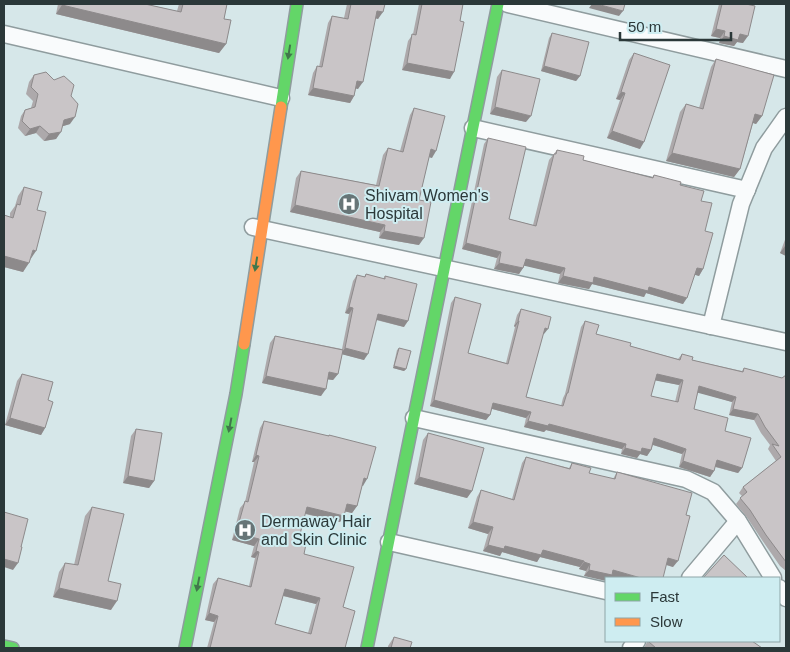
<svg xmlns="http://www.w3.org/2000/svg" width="790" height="652" font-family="Arial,sans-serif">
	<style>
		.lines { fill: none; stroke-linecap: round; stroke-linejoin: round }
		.street-casing { stroke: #8f9c9e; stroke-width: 19 }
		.fast-casing { stroke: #8f9c9e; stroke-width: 14 }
		.slow-casing { stroke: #8f9c9e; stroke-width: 14 }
		.street { stroke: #f9fbfc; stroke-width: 16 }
		.fast { stroke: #63d668; stroke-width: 11 }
		.slow { stroke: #ff974d; stroke-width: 11 }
		.wall { fill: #ada9ab; fill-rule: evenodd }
		.shaded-wall { fill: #8d8a8b }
		.building { fill: #c9c5c7; stroke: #8d8a8b; fill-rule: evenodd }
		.oneway { fill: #41774c }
		.labels { text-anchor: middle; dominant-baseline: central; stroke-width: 4; stroke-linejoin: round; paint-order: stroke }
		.poi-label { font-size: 16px; fill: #2b3839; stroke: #ceedf1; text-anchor: start }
	</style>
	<rect width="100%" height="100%" fill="#d6e7e9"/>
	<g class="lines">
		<g class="street-casing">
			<g id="street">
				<path d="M508,4l278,65"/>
				<path d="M4,34l277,64"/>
				<path d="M473,128l274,62"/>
				<path d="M253,227l533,115"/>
				<path d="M711,326l30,-122 23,-56 22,-31"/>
				<path d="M414,418l272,61 27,13 25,29 35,57"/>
				<path d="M389,542l217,49"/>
				<path d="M690,578l48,-57"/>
				<path d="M779,588l7,10"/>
				<path d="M631,648l6,-7"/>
			</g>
		</g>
		<g class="fast-casing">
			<g id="fast">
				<path d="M281,107l16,-103"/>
				<path d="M4,646l9,2"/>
				<path d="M185,648l51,-254 8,-50"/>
				<path d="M367,648l131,-644"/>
			</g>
		</g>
		<g class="slow-casing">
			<path id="slow" d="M244,344l37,-237"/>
		</g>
		<use href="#street" class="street"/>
		<use href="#fast" class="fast"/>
		<use href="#slow" class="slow"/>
	</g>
	<g class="wall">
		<path d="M58,4h87l32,7 2,-7h48l-3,15 2,25 -7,9 -163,-39z"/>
		<path d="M347,4h38l-7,15 -3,-1 -17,71 -2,-1 -2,8 -4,7 -42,-8 5,-22 4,-7 2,1 9,-44 4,-7 12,2z"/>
		<path d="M419,4h44l-13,75 -48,-9 6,-29 5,-7z"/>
		<path d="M719,4h27l-3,39 -6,-1 -3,4 -15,-3 1,-5 -9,-2z"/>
		<path d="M552,33l28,43 -4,5 -35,-10 8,-33z"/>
		<path d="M634,53l6,96 -33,-11 13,-38 -4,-1 13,-39z"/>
		<path d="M716,59l46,57 -6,8 -3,-1 -13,46 -6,8 -68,-16 14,-49 6,-8 13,4 12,-41z"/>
		<path d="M502,70l24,52 -36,-8 7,-37z"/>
		<path d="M34,75l37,21 -1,28 -7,2 -7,13 -12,2 -8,-8 -11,3 -7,-8 3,-12 4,-6 6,-2 2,-7 -7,-7 3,-12z"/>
		<path d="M414,108l18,50 -3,-1 -10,43v45l-40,-7 1,-6 -90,-20 6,-34 5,-7 75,14 7,-30 5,-7 12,3 10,-36z"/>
		<path d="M488,138l21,81 24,6 16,-65 8,-10 26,10 41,11 28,7 2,-3 26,10 21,16 4,30 -2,38 -4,7 -5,-2 -11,30 -37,-11 -2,4 -52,-13 -3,5 -31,-6 2,-9 -36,-9 -1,3 -4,6 -25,-5 3,-11 -35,-9 22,-105z"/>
		<path d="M24,187l13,23 -7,49 -7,13 -19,-5v-52l6,2v-4l5,-7 3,-10z"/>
		<path d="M786,237v19l-6,-3z"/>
		<path d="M366,274l17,5 2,-3 19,51 -28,-7 -12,40 -22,-6 -4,20 -5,6 -5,-1 -7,17 -59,-13 8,-40 5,-7 67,13 7,-35 -4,-1 8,-32 4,-6 7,2z"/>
		<path d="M455,297l13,56 38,10 9,-36 -1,-1 3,-11 4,-6 23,25h-1l-17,63 35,9 2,-8 2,-4 16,-67 4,-6 11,13 34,12 48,13 4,-5 10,6 50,11 2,-3 38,10 4,-3v196l-6,-5 -18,-26 -16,-24 -10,-12 6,-8 -3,-3 4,-6 33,-26 -8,-12 2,-4 -9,-12 -7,-13 -25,-5 3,-13 -34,-10 -4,17 31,22 17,37 -4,5 -23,-6 -1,4 -4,6 -31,-10 3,-13 -29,-9 -2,5 -4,6 -7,-2 -3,4 -16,-4 1,-5 -76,-19 -2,2 -20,-5 2,-9 -34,-9 -2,6 -4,5 -56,-14 21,-103zM655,380l24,5 -4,17 -24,-6z"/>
		<path d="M399,348l7,21 -2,2 -11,-3 4,-18z"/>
		<path d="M22,374l26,26 -3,28 -4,7 -36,-10 12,-44z"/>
		<path d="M264,421l64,15 1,-1 34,51h-1l-5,20 -5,7 -7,-2 -5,11 -35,-8 -7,28 6,12 39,53 2,41h-138l7,-26 -9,-2 8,-36 5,-6 31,8 6,-28 -4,-1 3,-11 -22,-6 8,-32 5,-6 9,-40h-2l8,-34zM283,596l33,8 -8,29 -33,-9z"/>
		<path d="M136,429l18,52 -5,7 -26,-5 8,-47z"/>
		<path d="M428,433l44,58 -5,7 -53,-14 9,-44z"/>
		<path d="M526,457l43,11 3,-5 17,10 24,6 4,-7 69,43 -13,52 -7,-2 -56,12 -26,-1 2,-5 -7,-2 1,-2 -40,-10 -3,5 -35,-10 -2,4 -17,-5 5,-17 -20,-6 9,-31 4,-7 31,9 10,-36z"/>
		<path d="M92,507l16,74 3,29 -58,-13 6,-25 6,-9 9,2 11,-49z"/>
		<path d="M394,637l16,11h-22v-2z"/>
		<path d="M646,641h106l10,7h-118l3,-6z"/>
	</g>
	<g class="shaded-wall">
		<path d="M592,4h5l26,7 -4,5 -30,-8z"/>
		<path d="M62,5l164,39 -7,9 -163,-39z"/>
		<path d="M377,11l6,1 -5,7 -6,-2z"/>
		<path d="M716,29l9,2 -5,7 -9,-2z"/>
		<path d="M740,34l8,2 -5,7 -6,-1 -3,4 -15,-3 5,-7z"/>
		<path d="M407,63l47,9 -4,7 -48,-9z"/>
		<path d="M544,66l36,10 -4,5 -35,-10z"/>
		<path d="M357,81l6,1 -5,7 -5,-1z"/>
		<path d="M313,88l41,8 -4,7 -42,-8z"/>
		<path d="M621,92l4,1 -5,7 -4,-1z"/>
		<path d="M495,107l36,9 -5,6 -36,-8z"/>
		<path d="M755,114l7,2 -6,8 -6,-2z"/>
		<path d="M75,117l-5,7 -10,3 4,-7z"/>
		<path d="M40,126l-4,7 -11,3 5,-7z"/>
		<path d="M612,131l32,11 -4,7 -33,-11z"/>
		<path d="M61,132l-5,7 -12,2 5,-7z"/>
		<path d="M431,149l5,2 -4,7 -6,-2z"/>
		<path d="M672,153l68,16 -6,8 -68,-16z"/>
		<path d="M295,205l90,20 -5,7 -90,-20z"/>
		<path d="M384,231l40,7 -5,7 -40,-7z"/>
		<path d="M466,243l35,9 -4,6 -35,-9z"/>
		<path d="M785,246l1,1v9l-6,-3z"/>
		<path d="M33,250l3,1 -6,9z"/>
		<path d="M4,256l25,7 -6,9 -19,-5z"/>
		<path d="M526,259l39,9 -5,6 -39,-9z"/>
		<path d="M499,263l24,5 -4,6 -25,-5z"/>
		<path d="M697,268l6,1 -4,7 -7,-2z"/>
		<path d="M563,276l31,1 55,10 38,11 -4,6 -37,-11 -2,4 -52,-13 -3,5 -31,-6z"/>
		<path d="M349,307l4,1 -4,6 -4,-1z"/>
		<path d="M378,314l30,7 -4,6 -30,-8z"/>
		<path d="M518,321h1l-4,6 -1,-1z"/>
		<path d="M545,328l3,1 -4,5 -3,-1z"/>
		<path d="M345,348l23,6 -4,6 -23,-6z"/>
		<path d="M394,366l12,3 -2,2 -11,-3z"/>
		<path d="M329,372l9,2 -5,6 -9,-1z"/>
		<path d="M657,374l26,6 -4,5 -26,-5z"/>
		<path d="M266,376l60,13 -5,7 -59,-13z"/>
		<path d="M699,386l37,11 -4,5 -37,-10z"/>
		<path d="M434,400l56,15 -4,5 -56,-14z"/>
		<path d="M493,403l38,9 -5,6 -37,-10z"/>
		<path d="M733,409l25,5 -4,6 -25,-5z"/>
		<path d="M10,418l35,10 -4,7 -36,-10z"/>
		<path d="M528,421l21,3 77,20 -4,5 -76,-19 -2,2 -20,-5z"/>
		<path d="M654,438l32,11 -4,5 -32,-10z"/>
		<path d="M625,448h17l9,2 -4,6 -7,-2 -3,4 -16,-4z"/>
		<path d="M256,455l3,1 -5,6h-2z"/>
		<path d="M717,460l25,8 -4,5 -25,-7z"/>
		<path d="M683,461l31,10 -4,6 -31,-10z"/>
		<path d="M128,476l26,5 -5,7 -26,-5z"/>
		<path d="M419,477l53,14 -5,7 -53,-14z"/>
		<path d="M364,478l3,1 -4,7 -4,-1z"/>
		<path d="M347,504l10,2 -5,7 -9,-2z"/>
		<path d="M307,507l37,9 -4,6 -37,-9z"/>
		<path d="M473,522l20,5 -5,7 -20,-6z"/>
		<path d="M236,533l23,6 -5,7 -22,-6z"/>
		<path d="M488,545l17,1 38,4 41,11 -4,6 -40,-10 -3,5 -35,-10 -2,4 -17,-5z"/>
		<path d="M256,551l3,1 -4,6 -4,-1z"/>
		<path d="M668,558l10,3 -5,6 -9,-3z"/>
		<path d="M4,559l14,4 -5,7 -9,-3z"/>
		<path d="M584,562l6,2 -4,7 -7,-2z"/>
		<path d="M589,570h24l28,8h-28l-3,-1 -1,1h-3v3l-22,-5z"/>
		<path d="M59,588l58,13 -6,9 -58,-13z"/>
		<path d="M285,589l35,9 -4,6 -36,-9z"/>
		<path d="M209,613l9,3 -4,6 -9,-2z"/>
	</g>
	<g class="building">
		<path d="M62,4h83l36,8 2,-8h44l-3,15 7,1 -5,24 -164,-39z"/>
		<path d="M351,4h34l-2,8 -6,-1 -14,71 -6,-1 -3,15 -41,-8 4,-22 5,1 10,-51 16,3z"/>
		<path d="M422,4h41l-3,17 4,1 -10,50 -47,-9 5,-29 4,1z"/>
		<path d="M597,4h28l-2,7z"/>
		<path d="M722,4h24l9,2 -7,30 -8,-2 -2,6 -14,-4 1,-5 -9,-2z"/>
		<path d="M552,33l37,9 -9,34 -36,-10z"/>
		<path d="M634,53l36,12 -26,77 -32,-11 13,-38 -4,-1z"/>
		<path d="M716,59l58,16 -12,41 -7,-2 -15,55 -68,-16 14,-49 17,5z"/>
		<path d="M502,70l38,9 -9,37 -36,-9z"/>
		<path d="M46,72l8,8 10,-4 10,9 -3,11 7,8 -3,13 -11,3 -3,12 -12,2 -9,-8 -10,3 -8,-8 3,-11 10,-3 3,-13 -7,-7 3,-12z"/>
		<path d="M414,108l31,8 -9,35 -5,-2 -12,51 12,2 -7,36 -40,-7 1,-6 -90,-20 6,-34 78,15 9,-38 15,4z"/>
		<path d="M488,138l38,9 -17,72 27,7 18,-72h2l1,-4 27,6 -1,4 70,18 1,-3 27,7 -1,3 24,6 -3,10 11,2 -7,28 8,2 -10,36 -6,-1 -10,30 -38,-11 -1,4 -54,-14 -1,6 -30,-7 2,-8 -39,-9 -3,9 -24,-5 2,-11 -35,-9z"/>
		<path d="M24,187l18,5 -5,18 9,2 -10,39 -3,-1 -4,13 -25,-7v-41l9,3 4,-14 3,1z"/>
		<path d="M366,274l19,5v-3l32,8 -9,37 -30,-7 -10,40 -23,-6 8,-40 -4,-1 8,-32 8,2z"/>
		<path d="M455,297l26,7 -13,49 40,11 11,-43h-1l3,-12 30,8 -3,12 -3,-1 -19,69 37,9 4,-13h1l17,-72 14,4 -3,9 35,9 -1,3 50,14 2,-6 11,3 -1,3 51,12 1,-4 38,10 4,-3v187l-20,-27 -16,-25 -10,-12 7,-6 -4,-5 38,-30 -9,-13 7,2 -14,-19 -7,-13 -25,-5 3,-12 -37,-11 -5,23 34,9 -3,13 26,7 -9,30 -25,-8 -3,11 -31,-10 3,-12 -32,-11 -3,12 -9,-2 -1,4 -16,-4 1,-4 -77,-20 -1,2 -20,-5 3,-9 -38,-9 -3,12 -56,-15zM657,374l26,6 -5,22 -27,-6z"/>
		<path d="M275,336l68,14 -5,24 -9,-2 -3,17 -60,-13z"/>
		<path d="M399,348l12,3 -5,18 -12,-3z"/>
		<path d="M22,374l31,8 -5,18 5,2 -8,26 -35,-10z"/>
		<path d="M264,421l65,15v-1l47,12 -9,32 -3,-1 -7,28 -10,-2 -3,12 -37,-9 -9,35 8,2 -2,10 50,13 -11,40 12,4 -10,37h-135l8,-32 -9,-3 9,-35 33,9 8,-35 -3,-1 3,-12 -23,-6 9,-32 3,1 11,-46 -3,-1zM285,589l35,9 -9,36 -36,-10z"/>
		<path d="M136,429l26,4 -8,48 -26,-5z"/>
		<path d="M428,433l56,15 -12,43 -53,-14z"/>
		<path d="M526,457l44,12 2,-6 19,5 -2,5 26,6 2,-7 75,21 -6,22 4,1 -12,45 -10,-3 -5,20h-22l-28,-8 -1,5 -23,-5 1,-6 -6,-2v-1l-41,-11 -2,5 -36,-9 -1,3 -16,-4 5,-18 -20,-5 8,-32 33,10z"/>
		<path d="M92,507l32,7 -16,67 13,3 -4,17 -58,-13 6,-25 13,2z"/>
		<path d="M4,512l24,7 -7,28h1l-4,16 -14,-4z"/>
		<path d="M724,555l24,23h-45z"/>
		<path d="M394,637l18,5 -2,6h-19z"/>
		<path d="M649,641h103l10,7h-106l-7,-6z"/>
	</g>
	<defs><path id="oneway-solid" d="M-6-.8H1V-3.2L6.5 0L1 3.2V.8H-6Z" transform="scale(1.25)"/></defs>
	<g class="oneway">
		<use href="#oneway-solid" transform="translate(289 52) rotate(99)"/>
		<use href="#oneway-solid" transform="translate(256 264) rotate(99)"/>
		<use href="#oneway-solid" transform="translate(230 425) rotate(101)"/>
		<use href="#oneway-solid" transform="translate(198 584) rotate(101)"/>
	</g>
	<defs>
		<g id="hospital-disc" transform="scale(1.125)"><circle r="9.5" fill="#677577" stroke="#ceedf1"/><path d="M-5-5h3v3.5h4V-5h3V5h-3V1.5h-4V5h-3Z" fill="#fff"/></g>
	</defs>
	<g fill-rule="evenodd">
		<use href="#hospital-disc" x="349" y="204"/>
		<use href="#hospital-disc" x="245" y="530"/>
	</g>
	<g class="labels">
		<g class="poi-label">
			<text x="365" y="195">Shivam Women's<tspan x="365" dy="18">Hospital</tspan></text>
			<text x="261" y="521">Dermaway Hair<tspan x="261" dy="18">and Skin Clinic</tspan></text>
		</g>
	</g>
	<rect width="790" height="652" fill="none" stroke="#2b3839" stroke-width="10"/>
	<rect x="605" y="577" width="175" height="65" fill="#ceedf1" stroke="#8da5a7"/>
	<rect x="615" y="593" width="25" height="8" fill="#63d668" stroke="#8da5a7"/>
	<text x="650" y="602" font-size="15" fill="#2b3839">Fast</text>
	<rect x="615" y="618" width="25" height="8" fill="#ff974d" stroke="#8da5a7"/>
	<text x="650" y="627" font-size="15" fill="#2b3839">Slow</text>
	<path d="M620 32v8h111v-8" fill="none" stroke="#2b3839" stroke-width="2.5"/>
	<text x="628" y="32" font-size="15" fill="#2b3839" stroke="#ceedf1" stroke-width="4" paint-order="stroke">50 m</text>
</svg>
